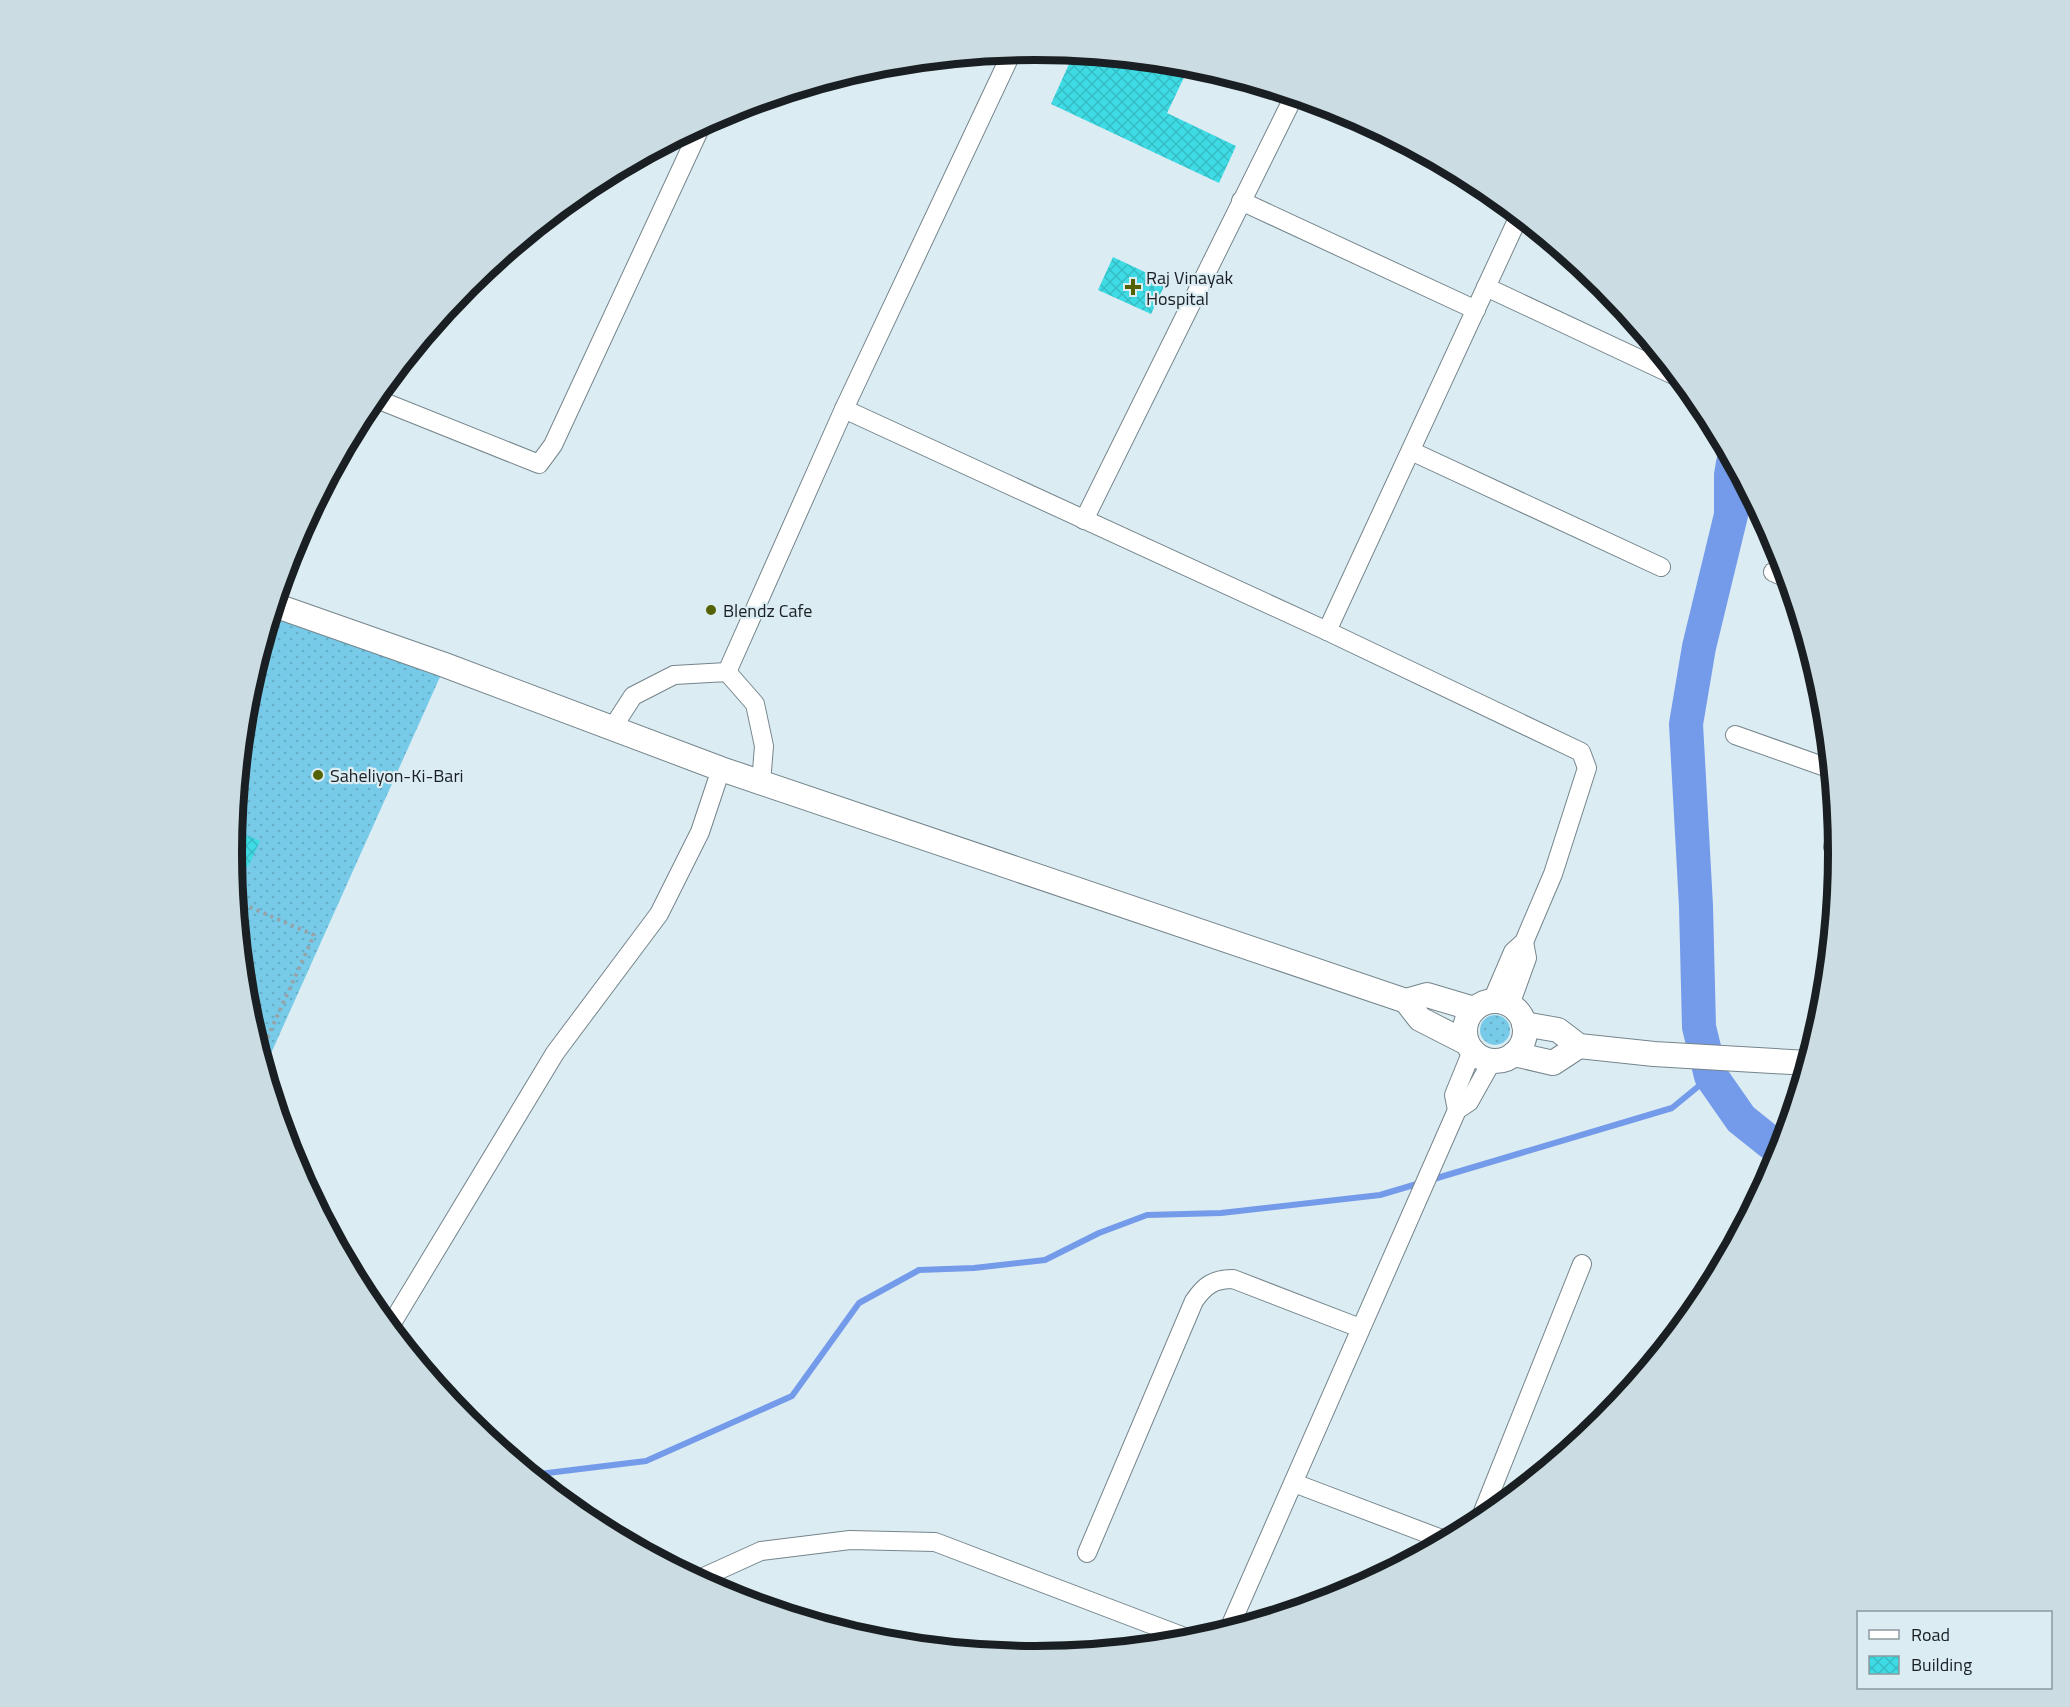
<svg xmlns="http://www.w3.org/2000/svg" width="2070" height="1707" font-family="'Titillium Web',sans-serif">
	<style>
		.grass { fill: url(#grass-dots) }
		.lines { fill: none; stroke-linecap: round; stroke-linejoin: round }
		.stream { stroke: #749aea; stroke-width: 6 }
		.river { stroke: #749aea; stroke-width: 34 }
		.building { fill: url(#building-cross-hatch) }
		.minor-casing { stroke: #75858b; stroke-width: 20 }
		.major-casing { stroke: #75858b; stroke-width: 26 }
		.path { stroke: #96a3a9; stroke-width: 4; stroke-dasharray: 3 4.5; stroke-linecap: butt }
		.minor { stroke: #fff; stroke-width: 18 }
		.major { stroke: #fff; stroke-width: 24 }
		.poi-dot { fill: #556204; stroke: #dbecf3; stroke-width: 2 }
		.labels { text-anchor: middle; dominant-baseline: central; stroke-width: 4.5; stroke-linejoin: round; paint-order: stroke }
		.poi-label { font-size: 18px; fill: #191f22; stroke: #dbecf3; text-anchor: start }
		.rim { fill: none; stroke: #191f22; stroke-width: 8 }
	</style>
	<defs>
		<pattern id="grass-dots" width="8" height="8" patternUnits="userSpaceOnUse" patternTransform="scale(1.5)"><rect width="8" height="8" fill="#77cbe8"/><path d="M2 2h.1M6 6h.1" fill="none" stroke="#66aec7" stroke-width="1.8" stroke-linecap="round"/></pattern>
		<pattern id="building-cross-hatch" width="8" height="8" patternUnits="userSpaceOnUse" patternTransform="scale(1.5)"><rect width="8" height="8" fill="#3edbe5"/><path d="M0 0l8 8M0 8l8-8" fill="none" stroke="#36bcc4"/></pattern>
	</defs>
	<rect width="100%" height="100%" fill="#dbecf3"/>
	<g class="grass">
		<path d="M271,615l169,62 -176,392 -18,-59 -15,-157 16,-157z"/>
		<circle cx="1495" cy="1030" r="15"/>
	</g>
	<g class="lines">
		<path class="stream" d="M531,1475l115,-14 146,-65 67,-93 60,-33 55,-2 71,-8 54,-27 48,-18 74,-2 159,-18 292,-87 39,-32"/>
		<path class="river" d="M1733,463l-2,12v40l-32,132 -13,77 10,182 3,121 12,49 30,43 30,24 12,2"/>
	</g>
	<g class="building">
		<path d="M1074,53l116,12 -23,48 69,33 -17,37 -168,-79z"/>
		<path d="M1113,257l53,25 -15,32 -53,-24z"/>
		<path d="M238,832l22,9 -12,26 -16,-7 1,-25 3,2z"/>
	</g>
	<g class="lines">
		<g class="minor-casing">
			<g id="minor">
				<path d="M1241,201l235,109"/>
				<path d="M1486,287l194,91"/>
				<path d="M374,398l165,66 14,-19 149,-321"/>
				<path d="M844,409l483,222 254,121 6,16 -34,106 -29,68 -11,10 -21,49"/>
				<path d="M1411,451l250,116"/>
				<path d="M1084,520l210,-424"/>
				<path d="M1773,572l15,7"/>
				<path d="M1327,631l192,-415"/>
				<path d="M727,672l117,-263 168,-357"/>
				<path d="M613,727l20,-31 41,-21 53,-3 28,32 9,42 -3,37"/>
				<path d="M1735,735l96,34"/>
				<path d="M1837,833l-4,14 5,1"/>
				<path d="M1510,1005l17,-47 -3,-16"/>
				<path d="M1457,1110l-3,-15 18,-44"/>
				<path d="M389,1328l166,-275 104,-139 41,-82 21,-63"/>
				<path d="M1294,1483l153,58"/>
				<path d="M1478,1524l104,-260"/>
				<path d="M1087,1553l107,-252c11,-16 20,-22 39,-22l127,49"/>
				<path d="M697,1580l64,-29 89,-11 85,2 260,99"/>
				<path d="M1228,1631l229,-521 12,-8 23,-41"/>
			</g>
		</g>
		<g class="major-casing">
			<g id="major">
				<path d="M274,605l168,59 279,105 685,232 14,18 47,24"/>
				<path d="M1406,1001l21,-6 47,14"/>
				<circle cx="1495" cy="1031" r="30"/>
				<path d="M1524,1024l34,6 21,16 75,8 154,9"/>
				<path d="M1514,1054l39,9 26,-17"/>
			</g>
		</g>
		<path class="path" d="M236,901l78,34 -54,119"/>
		<use href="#minor" class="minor"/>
		<use href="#major" class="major"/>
	</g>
	<g class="poi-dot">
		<path d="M1130 278h6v6h6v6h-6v6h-6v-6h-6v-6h6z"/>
		<circle cx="711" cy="610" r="6"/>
		<circle cx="318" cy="775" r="6"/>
	</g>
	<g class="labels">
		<g class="poi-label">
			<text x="1146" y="277">Raj Vinayak<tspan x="1146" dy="21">Hospital</tspan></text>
			<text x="723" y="610">Blendz Cafe</text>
			<text x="330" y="775">Saheliyon-Ki-Bari</text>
		</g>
	</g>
	<path d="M0 0H2070V1707H0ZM242 853a793 793 0 1 1 1586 0a793 793 0 1 1-1586 0Z" fill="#cbdce2" fill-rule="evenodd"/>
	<path class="rim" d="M242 853a793 793 0 1 1 1586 0a793 793 0 1 1-1586 0Z"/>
	<rect x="1857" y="1611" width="195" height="78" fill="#dbecf3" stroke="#8d9a9f" stroke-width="1.5"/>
	<rect x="1869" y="1630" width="30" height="9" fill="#ffffff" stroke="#8d9a9f" stroke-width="1.5"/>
	<text x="1911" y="1641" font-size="18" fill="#191f22">Road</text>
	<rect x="1869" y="1656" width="30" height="18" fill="url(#building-cross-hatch)" stroke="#8d9a9f" stroke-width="1.5"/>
	<text x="1911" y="1671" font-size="18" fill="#191f22">Building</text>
</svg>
